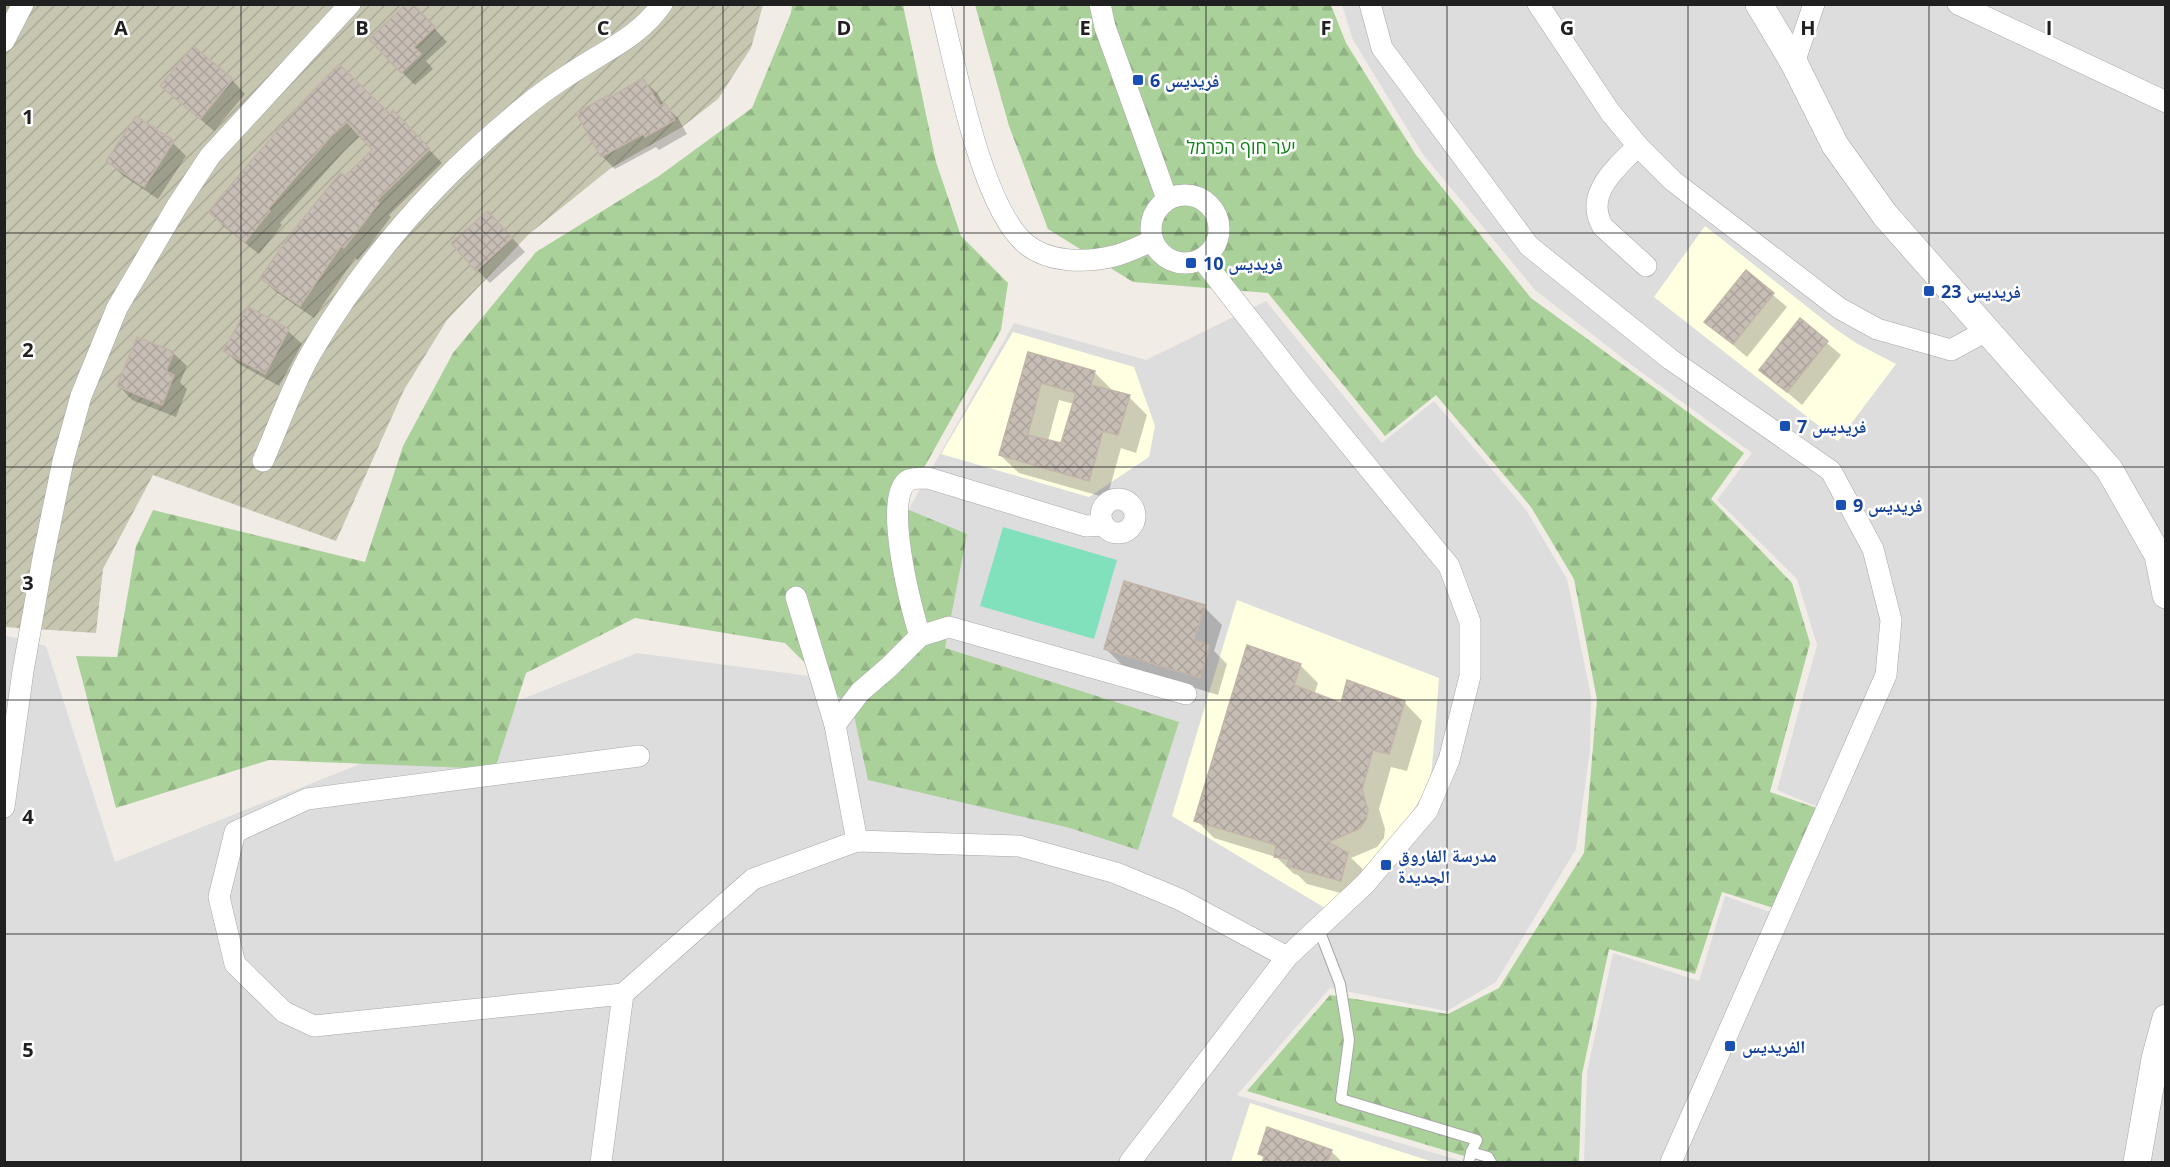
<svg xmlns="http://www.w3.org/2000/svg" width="2170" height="1167" font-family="'Open Sans','Noto Naskh Arabic','Noto Sans Hebrew',sans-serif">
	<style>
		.residential { fill: #dedddd }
		.education { fill: #ffffe1 }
		.construction { fill: url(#construction-furrows) }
		.forest { fill: url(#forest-firs) }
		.pitch { fill: #82e1bd }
		.shadow { fill: #0003; fill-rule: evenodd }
		.building { fill: url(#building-cross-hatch); stroke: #c3b4a8; stroke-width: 1.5; fill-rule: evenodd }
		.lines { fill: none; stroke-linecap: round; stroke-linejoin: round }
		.service-casing { stroke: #a7a7a7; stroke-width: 12 }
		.minor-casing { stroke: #a7a7a7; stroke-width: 22 }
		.tertiary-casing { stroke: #a7a7a7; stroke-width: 28 }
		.service { stroke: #fff; stroke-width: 10 }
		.minor { stroke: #fff; stroke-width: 21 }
		.tertiary { stroke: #fff; stroke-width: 27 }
		.grid { fill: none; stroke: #202020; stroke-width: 1.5; stroke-opacity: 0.55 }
		.transit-dot { fill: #1a4fb4; stroke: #fff; stroke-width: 2 }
		.labels { text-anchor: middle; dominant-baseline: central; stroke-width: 5; stroke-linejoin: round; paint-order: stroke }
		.transit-label { font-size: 18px; font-weight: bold; fill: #164399; stroke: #fff; text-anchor: start }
		.park-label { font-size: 18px; fill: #098314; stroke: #fff }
		.grid-label { font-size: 20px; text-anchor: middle; font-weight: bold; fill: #202020; stroke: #fff; stroke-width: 5; stroke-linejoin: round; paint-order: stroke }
	</style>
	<defs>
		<pattern id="construction-furrows" width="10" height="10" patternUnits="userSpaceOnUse" patternTransform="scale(1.5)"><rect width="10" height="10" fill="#c6c6b1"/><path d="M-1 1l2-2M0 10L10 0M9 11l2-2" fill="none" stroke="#aaaa98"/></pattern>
		<pattern id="forest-firs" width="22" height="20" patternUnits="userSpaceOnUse" patternTransform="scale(1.5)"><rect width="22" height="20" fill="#aad19a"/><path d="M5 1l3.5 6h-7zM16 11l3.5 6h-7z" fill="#92b384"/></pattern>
		<pattern id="building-cross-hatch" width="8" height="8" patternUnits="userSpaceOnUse" patternTransform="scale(1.5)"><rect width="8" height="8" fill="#c6bdb5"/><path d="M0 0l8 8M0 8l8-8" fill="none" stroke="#aaa29b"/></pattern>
	</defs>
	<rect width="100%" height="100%" fill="#f1ede6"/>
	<g class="residential">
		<path d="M1342,5h823v1157h-581l3,-90 26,-119 86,28 26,-85 62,22 45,-105 -55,-23 40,-145 -20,-66 -80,-79 35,-47 -119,-87 -98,-76 -113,-137 -69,-113z"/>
		<path d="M1266,301l116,142 52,-42 92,109 41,69 24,117 -1,55 -14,98 -80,133 -49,29 -117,-23 -93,107 228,67h-1460l-1,-527 42,11 69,216 522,-209 217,29 57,-177 103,-182 132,37z"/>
	</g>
	<g class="education">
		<path d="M1705,226l129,102 22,15 40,21 -58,77 -184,-144z"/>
		<path d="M1013,332l121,35 21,59 -6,31 -60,40 -148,-43z"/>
		<path d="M1237,600l202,78 -7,89 -3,17 -20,33 -22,31 -62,60 -153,-92z"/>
		<path d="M1250,1103l183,59h-202z"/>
	</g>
	<path class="construction" d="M4,5h759l-12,43 -33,51 -36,28 -71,41 -82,66 -82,86 -43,70 -68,151 -183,-66 -50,94 -7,64 -91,-6z"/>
	<g class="forest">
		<path d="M792,5h111l33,157 25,74 47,47 -7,47 -99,177 65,27 -22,114 234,74 -41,128 -68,-22 -202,-48 -15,-69 -68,-68 -150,-25 -109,55 -31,96 -226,-9 -153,48 -40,-152 41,1 19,-111 17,-36 212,52 38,-116 50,-93 83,-101 123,-76 93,-68 39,-95z"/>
		<path d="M975,5h356l15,38 70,112 115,143 213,155 -33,46 81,84 18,60 -40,149 58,20 -45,99 -61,-19 -27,82 -86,-25 -27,125 -3,88h-95l-237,-71 83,-96 118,19 51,-26 85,-135 13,-153 -23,-121 -43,-72 -95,-112 -51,41 -117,-143 -135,-11 -85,-53 -39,-103z"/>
	</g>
	<path class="pitch" d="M1003,527l114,33 -23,79 -114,-33z"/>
	<g class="shadow">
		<path d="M423,16l24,26 -21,19 7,8 -18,16 -13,-13z"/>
		<path d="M232,80l13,14 -31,37 -52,-45z"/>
		<path d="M643,80l14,13 7,12 14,13 9,16 -28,16 -3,-3 -41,22 -13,-13 7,-56z"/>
		<path d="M393,112l49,51 -53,52 2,2 -33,43 -3,-2 -41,60 -39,-27 -13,-13 83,-100 30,-28 -14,-15 -16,15 -65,73 2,2 -23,29 -36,-28 -13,-14 84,-99 96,3z"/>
		<path d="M137,118l36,25 13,13 -28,43 -36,-24 -14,-14z"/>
		<path d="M501,226l24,26 -35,31 -13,-13z"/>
		<path d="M1746,272l41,35 -40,50 -41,-35z"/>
		<path d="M248,309l40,22 14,13 -23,42 -40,-22 -14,-13z"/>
		<path d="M1800,320l41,35 -39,50 -41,-35z"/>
		<path d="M173,353l14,13 -7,16 7,7 -11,28 -44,-17 -13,-14z"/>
		<path d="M1029,354l65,18 18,18v2l17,5 18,18 -11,38 -15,-5 -14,50 -88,-25 -19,-18zM1059,400l15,4 -12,41 -14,-4z"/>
		<path d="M1204,607l18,18 -8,26 13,13 -9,31 -95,-29 -18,-18z"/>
		<path d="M1300,665l18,18 -4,12 28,10 62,-3 18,19 -15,50 -16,-4 -12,42 6,20 -1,9 -7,9 -26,11 15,14 -7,26 -52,-14 -9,-9 -4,-1 -18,-17 -62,-19 -18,-18z"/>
		<path d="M1331,1151l11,11h-75l-8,-9z"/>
	</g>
	<g class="building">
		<path d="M406,4h7l22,23 -21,20 7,7 -20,19 -32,-34z"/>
		<path d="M193,46l40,33 -33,40 -40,-33z"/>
		<path d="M339,64l51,50 3,-4 37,39 -54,52 3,2 -35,45 -3,-2 -41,60 -40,-28 30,-43 50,-62 5,3 27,-26 -25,-28 -16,14 -63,73 2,2 -25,31 -37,-30 85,-100z"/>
		<path d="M643,78l17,28 5,-3 10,17 -30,17 -2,-3 -42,23 -25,-44 31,-17 2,2z"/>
		<path d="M136,116l38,25 -30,46 -38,-26z"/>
		<path d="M488,211l24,27 -36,33 -25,-28z"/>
		<path d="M1746,270l28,23 -41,51 -29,-22z"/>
		<path d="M248,307l41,22 -24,45 -42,-23z"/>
		<path d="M1800,318l28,23 -41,51 -28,-22z"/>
		<path d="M137,337l37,15 -8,19 8,4 -12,30 -45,-19z"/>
		<path d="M1028,352l67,19 -4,14 39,10 -12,40 -15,-4 -14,50 -90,-26zM1041,383l35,10 -15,50 -33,-8z"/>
		<path d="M1124,581l81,24 -11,35 16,5 -10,33 -96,-29z"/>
		<path d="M1247,645l54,19 -7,21 47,18 6,-23 58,21 -16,53 -16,-4 -11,40 6,20 -2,10 -7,9 -31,13 20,11 -7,28 -54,-15 2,-7 -15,-2 2,-12 -82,-24z"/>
		<path d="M1267,1127l65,23 -5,12h-65l3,-6 -7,-2z"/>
	</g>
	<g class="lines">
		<g class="service-casing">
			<g id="service">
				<path d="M1318,927l22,57 9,56 -8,59 136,41 -6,12"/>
				<path d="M1469,1162l2,-10 17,5 3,5"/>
			</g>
		</g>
		<g class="minor-casing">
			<g id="minor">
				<path d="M940,4c15,59 41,203 86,240 23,19 60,19 88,12 13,-3 26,-10 38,-15"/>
				<path d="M1100,4l5,23 62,172"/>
				<path d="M1370,4l12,44 147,198 141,113 161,112 42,78 18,71 -5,55 -215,487"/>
				<path d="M1538,4l72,108 28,34 35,35 166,127 38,21 74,21 35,-19"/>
				<path d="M1958,4l208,98"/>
				<path d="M4,41l19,-37"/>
				<path d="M1794,63l20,-59"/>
				<path d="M1638,146c-21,21 -55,48 -35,81l43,39"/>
				<circle cx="1185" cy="229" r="34"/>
				<path d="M263,461c15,-34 30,-77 48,-108 56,-96 130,-179 217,-249 17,-14 37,-27 56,-39 29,-18 58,-32 78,-61"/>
				<circle cx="1118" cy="516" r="17"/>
				<path d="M796,597l39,128 22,116"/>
				<path d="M920,636c-8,-24 -39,-142 -11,-156 4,-2 13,-2 19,-2l158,48 18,-1"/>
				<path d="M835,725l25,-33 29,-25 31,-31 29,-9 237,67"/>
				<path d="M4,807l19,-136 20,-113 20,-97 18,-65 36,-88 60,-102 33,-50 140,-152"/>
				<path d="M623,994l-309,32 -30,-14 -49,-48 -16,-67 16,-65 72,-33 332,-43"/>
				<path d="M601,1162l22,-168 130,-115 104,-38 162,5 97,27 63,26 108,58"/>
				<path d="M1130,1162l157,-205 78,-73 62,-73 22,-51 21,-84v-54l-21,-56 -146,-178 -101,-129"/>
			</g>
		</g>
		<g class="tertiary-casing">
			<g id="tertiary">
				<path d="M1759,4l35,59 41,82 50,70 224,254 49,86 8,40"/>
				<path d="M2137,1162l18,-103 11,-41"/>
			</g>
		</g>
		<use href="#service" class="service"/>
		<use href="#minor" class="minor"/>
		<use href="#tertiary" class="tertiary"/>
	</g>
	<path class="grid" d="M241,4v1158M482,4v1158M723,4v1158M964,4v1158M1206,4v1158M1447,4v1158M1688,4v1158M1929,4v1158M4,233h2162M4,467h2162M4,700h2162M4,934h2162"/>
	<g class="transit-dot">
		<rect x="1132" y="74" width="12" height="12" rx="3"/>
		<rect x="1185" y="257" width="12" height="12" rx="3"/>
		<rect x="1923" y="285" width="12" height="12" rx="3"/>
		<rect x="1779" y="420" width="12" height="12" rx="3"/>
		<rect x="1835" y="499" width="12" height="12" rx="3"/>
		<rect x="1380" y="859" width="12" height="12" rx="3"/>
		<rect x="1724" y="1040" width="12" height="12" rx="3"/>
	</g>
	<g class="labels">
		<g class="transit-label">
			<text x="1150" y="80">فريديس 6</text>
			<text x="1203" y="263">فريديس 10</text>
			<text x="1941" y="291">فريديس 23</text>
			<text x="1797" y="426">فريديس 7</text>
			<text x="1853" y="505">فريديس 9</text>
			<text x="1398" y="855">مدرسة الفاروق<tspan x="1398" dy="21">الجديدة</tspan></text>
			<text x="1742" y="1046">الفريديس</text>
		</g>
		<g class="park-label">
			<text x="1241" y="147">יער חוף הכרמל</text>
		</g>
	</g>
	<g class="grid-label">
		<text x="121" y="35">A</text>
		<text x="362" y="35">B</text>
		<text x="603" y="35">C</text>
		<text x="844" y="35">D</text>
		<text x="1085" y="35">E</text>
		<text x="1326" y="35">F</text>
		<text x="1567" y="35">G</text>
		<text x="1808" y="35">H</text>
		<text x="2049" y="35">I</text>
		<text x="28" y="124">1</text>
		<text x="28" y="357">2</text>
		<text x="28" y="590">3</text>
		<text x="28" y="824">4</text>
		<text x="28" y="1057">5</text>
	</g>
	<rect width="2170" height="1167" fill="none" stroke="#202020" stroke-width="12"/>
</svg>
